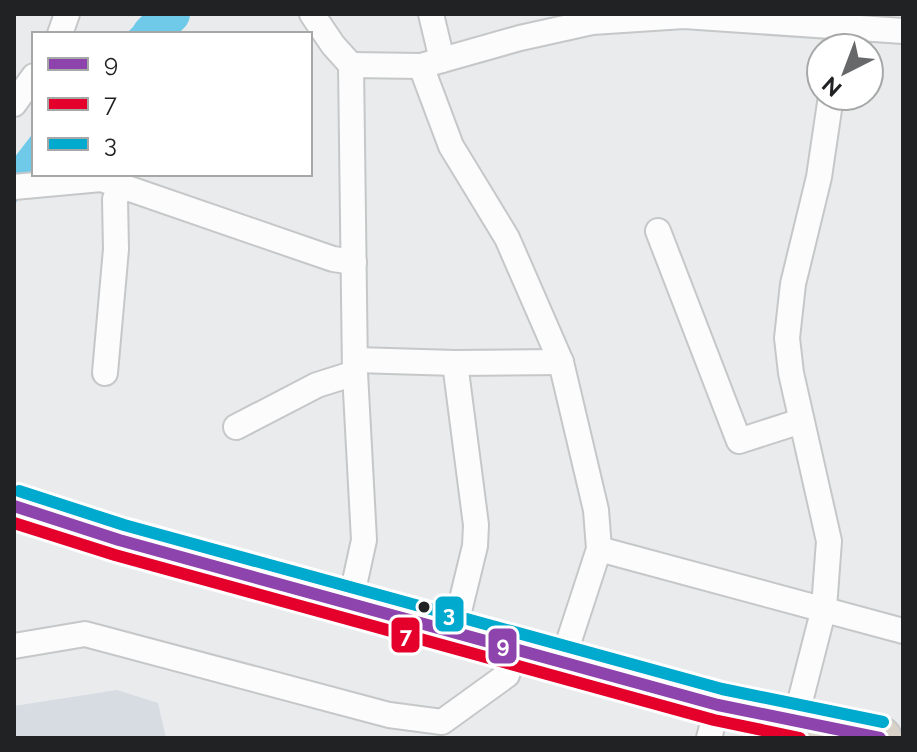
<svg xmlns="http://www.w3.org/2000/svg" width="917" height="752" font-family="Raleway,sans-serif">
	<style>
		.built { fill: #d7dce3 }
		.water { fill: #6fcaea }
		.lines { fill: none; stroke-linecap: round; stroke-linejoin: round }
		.river { stroke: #6fcaea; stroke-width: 38 }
		.street-casing { stroke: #c5c7c8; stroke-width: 28 }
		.highway-casing { stroke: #c6c7c8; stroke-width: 46 }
		.street { stroke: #fcfcfc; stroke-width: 24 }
		.highway { stroke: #d9d2c8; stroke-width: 42 }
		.path-bridge { stroke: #d4d4d4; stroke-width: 4; stroke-dasharray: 4 4; stroke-linecap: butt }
		.bus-1-casing { stroke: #fff; stroke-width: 18 }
		.bus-2-casing { stroke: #fff; stroke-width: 18 }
		.bus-3-casing { stroke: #fff; stroke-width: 18 }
		.bus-1 { stroke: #8e44ad; stroke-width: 12 }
		.bus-2 { stroke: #e4002b; stroke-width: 12 }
		.bus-3 { stroke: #00a9ce; stroke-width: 12 }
		.bus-dot { fill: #202223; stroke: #fff; stroke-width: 3 }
		.line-badge { stroke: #fff; stroke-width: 3 }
		.badge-label { font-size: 22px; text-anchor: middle; font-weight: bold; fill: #fff }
	</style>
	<rect width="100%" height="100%" fill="#e9ebed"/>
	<path class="built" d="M117,690l41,13 8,35h-152v-32z"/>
	<g class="water">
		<path d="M146,14h22l-24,20h-18z"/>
		<path d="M34,132v41l-20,33v-48z"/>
	</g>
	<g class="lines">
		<path class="river" d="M151,34l20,-20"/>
		<g class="street-casing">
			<g id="street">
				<path d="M312,14l21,31 18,20 4,308 9,167 -14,64"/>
				<path d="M431,14l11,46"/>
				<path d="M60,34l7,-20"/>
				<path d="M351,65l70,1 99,-28 72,-16 92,-6 219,15"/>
				<path d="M421,66l30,80 56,92 54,124 35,148 3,39 -37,113"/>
				<path d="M14,104l20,-28"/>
				<path d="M14,187l87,-8 232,80 21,3"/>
				<path d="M658,231l81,210 62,-20"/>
				<path d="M356,360l99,3 106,-1"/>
				<path d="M105,373l11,-124 -1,-50 7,-13"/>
				<path d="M236,427l81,-42 38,-12"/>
				<path d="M599,549l304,82"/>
				<path d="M454,632l21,-86 1,-21 -21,-162"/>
				<path d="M14,646l71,-12 304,81 53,7 65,-47 6,-26"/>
				<path d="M795,721l29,-113 5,-67 -38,-168 -4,-35 6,-54 26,-107 12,-81"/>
				<path d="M709,738l9,-33"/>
			</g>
		</g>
		<g class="highway-casing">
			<path id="highway" d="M14,506l105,34 599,165 162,33"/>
		</g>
		<use href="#street" class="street"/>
		<use href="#highway" class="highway"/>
		<path class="path-bridge" d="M626,698l8,-30"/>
		<g class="bus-1-casing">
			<path id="bus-1" d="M14,506l105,34 599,165 162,33"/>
		</g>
		<g class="bus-2-casing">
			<path id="bus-2" d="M14,523l101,32 599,165 86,18"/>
		</g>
		<g class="bus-3-casing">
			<path id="bus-3" d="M19,491l105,34 598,164 161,33"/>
		</g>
		<use href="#bus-1" class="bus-1"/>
		<use href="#bus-2" class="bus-2"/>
		<use href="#bus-3" class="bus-3"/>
	</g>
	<circle class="bus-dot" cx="424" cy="607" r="7"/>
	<g class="line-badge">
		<rect x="434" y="595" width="31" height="38" rx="8" fill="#00a9ce"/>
		<rect x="390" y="616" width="31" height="38" rx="8" fill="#e4002b"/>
		<rect x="487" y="627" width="31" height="38" rx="8" fill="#8e44ad"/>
	</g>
	<g class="badge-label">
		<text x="449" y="622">3</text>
		<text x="406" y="643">7</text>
		<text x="503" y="653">9</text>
	</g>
	<rect width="917" height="752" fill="none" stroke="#202223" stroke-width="32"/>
	<rect x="32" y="32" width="280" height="144" fill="#ffffff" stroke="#a6a7a7" stroke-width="2"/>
	<rect x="48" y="58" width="40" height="12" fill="#8e44ad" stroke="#a6a7a7" stroke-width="2"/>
	<text x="104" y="72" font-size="24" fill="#202223">9</text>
	<rect x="48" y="98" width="40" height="12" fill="#e4002b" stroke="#a6a7a7" stroke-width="2"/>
	<text x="104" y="112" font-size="24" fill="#202223">7</text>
	<rect x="48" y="138" width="40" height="12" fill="#00a9ce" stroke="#a6a7a7" stroke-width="2"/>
	<text x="104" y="152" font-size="24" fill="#202223">3</text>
	<g transform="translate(845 72) rotate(222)"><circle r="38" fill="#ffffff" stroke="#a6a7a7" stroke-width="2"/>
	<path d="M0-6L14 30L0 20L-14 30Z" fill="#66686a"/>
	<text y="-12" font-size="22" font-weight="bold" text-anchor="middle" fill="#202223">N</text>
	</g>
</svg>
